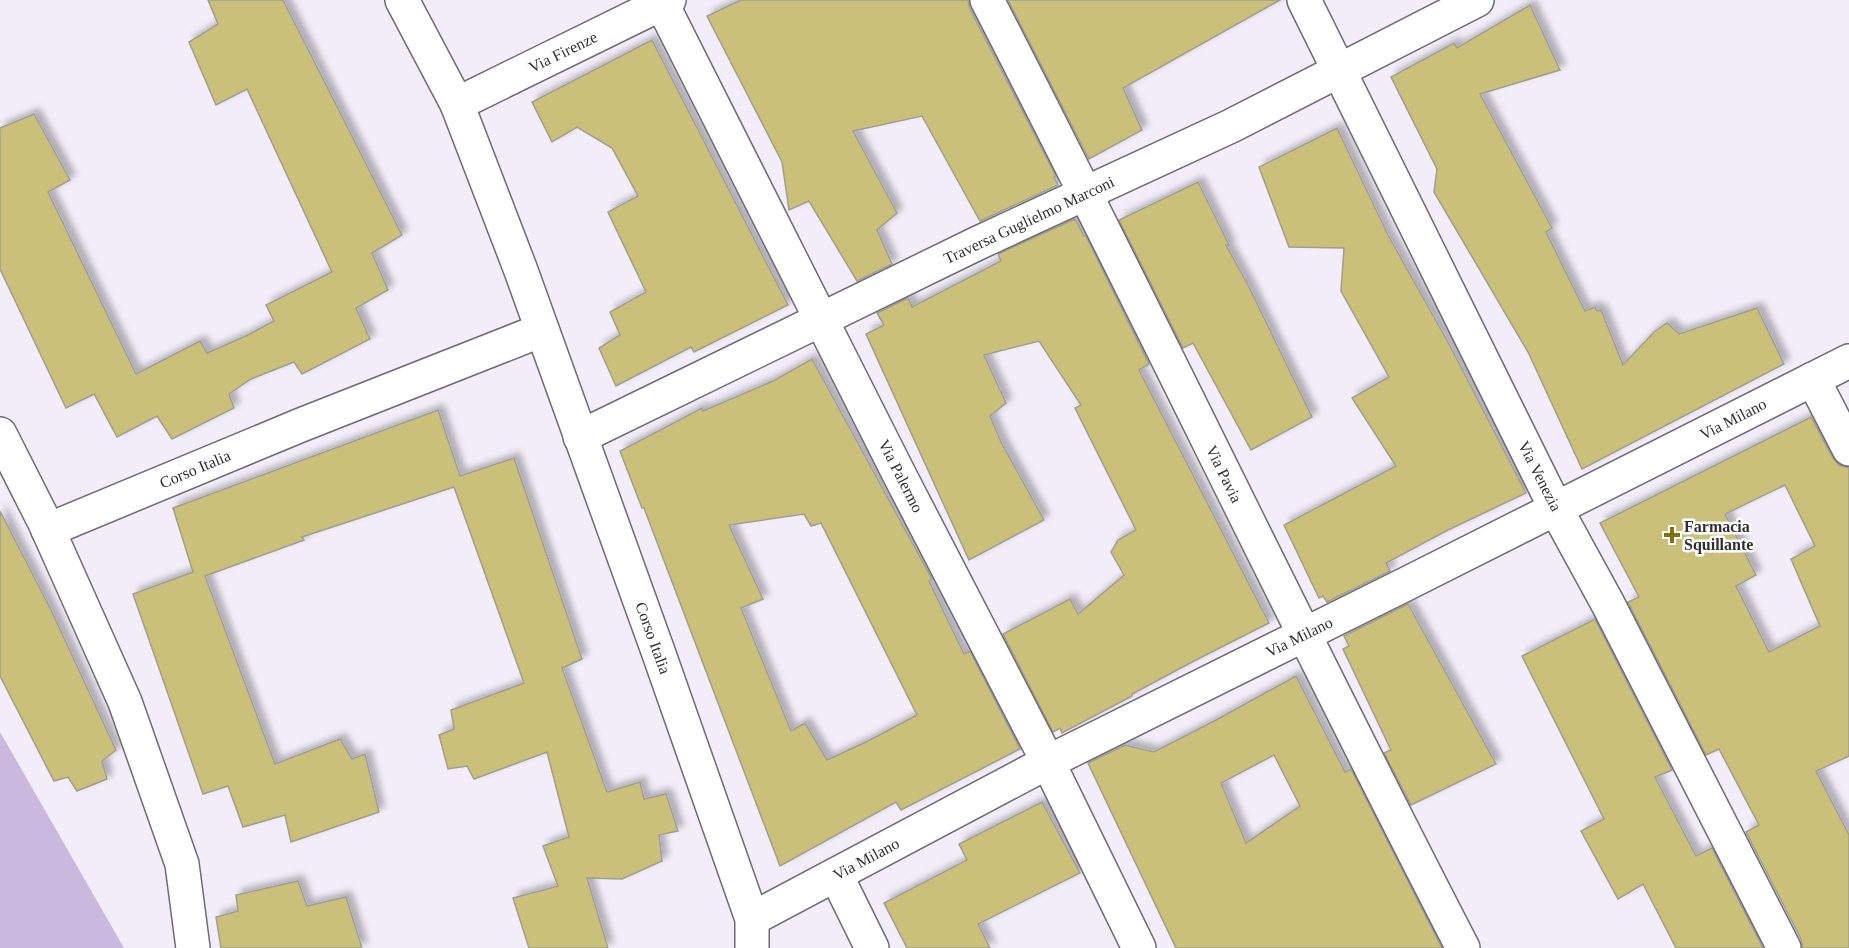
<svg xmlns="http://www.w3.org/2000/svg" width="1849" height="948" font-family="'Times New Roman',serif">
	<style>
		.green { fill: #cbb8df }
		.building { fill: #cac079; stroke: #9f9e93; stroke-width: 1.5; fill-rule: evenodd; filter: url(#shadow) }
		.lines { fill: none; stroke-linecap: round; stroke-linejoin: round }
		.minor-casing { stroke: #6e6a73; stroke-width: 36 }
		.minor { stroke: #fff; stroke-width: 33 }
		.poi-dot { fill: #7f7213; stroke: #fff; stroke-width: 2 }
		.labels { text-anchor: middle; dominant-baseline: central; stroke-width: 5; stroke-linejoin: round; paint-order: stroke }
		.street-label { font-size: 16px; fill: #302e32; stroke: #fff }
		.poi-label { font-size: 16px; font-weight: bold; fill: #302e32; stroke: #fff; text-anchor: start }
	</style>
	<defs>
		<filter id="shadow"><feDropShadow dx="5.5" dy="-5.5" stdDeviation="3" flood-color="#0004"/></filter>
	</defs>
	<rect width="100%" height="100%" fill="#f2edf8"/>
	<path class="green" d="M0,732l124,216h-124z"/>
	<g class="building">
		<path d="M208,0h75l119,235 -30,18 16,37 -32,18 14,31 -68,35 -8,-12 -43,17 -22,15 5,14 -62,31 -15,-23 -40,21 -23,-43 -28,14 -66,-139v-141l34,-14 36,66 -22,12 88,182 64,-33 7,12 41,-18 26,-14 -8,-16 66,-33 -85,-183 -31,16 -27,-63 29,-18z"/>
		<path d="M741,0h227l2,9 86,167 -2,1 4,8 -78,36 -58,-105 -69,15 44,82 -20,17 15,34 -35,17 -48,-80 -20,9 -7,-48 -75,-146z"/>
		<path d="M1008,0h272l-157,88 19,42 -53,29z"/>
		<path d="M1530,5l30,65 -80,24 72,134 -6,4 39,79 10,-4 2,4 4,-1 22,55 31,-33 13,-9 12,11 78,-26 27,56 -202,105 -54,-117 -94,-160 3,-23 -46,-92 63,-34 3,5z"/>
		<path d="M652,40l136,265 -94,47 -3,-5 -75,39 -17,-38 21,-13 -10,-23 36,-20 -38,-80 30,-16 -26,-48 -35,-21 -25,15 -20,-40z"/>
		<path d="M1337,128l51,107 61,109 77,149 -80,38 -60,32 4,8 -63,31 -4,-6 -4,2 -35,-73 112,-59 -44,-68 37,-21 -48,-86 3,-43 -55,-1 -30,-80z"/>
		<path d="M1198,182l31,63h-3l22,40 64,132 -61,33 -58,-107 -10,5 -64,-128z"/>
		<path d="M1075,219l9,17h2l63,128 -10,6 130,253 -75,38 -62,33v2l-70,37 -2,-5 -7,4 -50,-98 67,-35 8,15 46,-39 -13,-23 7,-12 18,-10 -61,-122 6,-3 -42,-64 -55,14 22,48 -16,13 11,26 43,78 -75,40 -103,-226 18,-9 -7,-12 31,-15 4,9 89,-46 -3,-7z"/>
		<path d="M812,359l120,220 -3,2 35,73 6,-3 50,98 -119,61 -5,-8 -116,64 -136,-358h-2l-22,-57 82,-43 1,3 70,-30zM804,514l7,12 10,-3 96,192 -49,26 -41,19 -22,-37 -14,8 -50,-123 22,-9 -34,-74z"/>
		<path d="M438,410l22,66 54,-18 68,201 -20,9 45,124 33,-10 4,17 22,-5 12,37 -19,4 3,26 -40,18 -35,-1 21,70h-79l-16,-50 45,-12 -15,-40 26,-9 -22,-85 -73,27 -7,-13 -19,3 -9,-34 15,-6 -3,-19 73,-27 -70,-196 -152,50 2,3 -99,36 70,188 65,-25 12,20 13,-5 14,58 -88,30 -6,-27 -42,12 -15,-41 -25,8 -70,-200 60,-22 -20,-64z"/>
		<path d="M1811,417l22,41 6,7 10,3v288l-33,15 33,64v113h-46l-2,-9 -55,-107 13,-7 -40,-76 -13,6 -78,-153 11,-5 -39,-74zM1785,485l30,61 -24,13 29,67 -51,26 -33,-66 20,-11 -31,-61z"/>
		<path d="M0,511l51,99 65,140 -14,11 5,18 -30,12 -9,-14 -14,4 -54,-105z"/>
		<path d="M1408,604l88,160 -85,41 -27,-52 7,-3 -48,-101 6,-3 -5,-10z"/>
		<path d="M1595,619l77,151 -17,7 41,79 16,-8 51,100h-87l-33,-64 -25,15 -37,-68 23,-12 -82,-163z"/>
		<path d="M1296,676l49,96 6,-3 91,179h-266l-88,-185 37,-18 29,7 62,-32zM1274,755l26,51 -54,37 -25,-60z"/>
		<path d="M1042,802l38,71 -102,51 12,24h-83l-23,-45 83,-43 -8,-16z"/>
		<path d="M298,881l9,25 39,-9 16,51h-141l-5,-31 22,-6 -2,-16z"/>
	</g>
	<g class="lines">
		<g class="minor-casing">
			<g id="minor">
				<path d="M402,0l55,104 63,164 139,386 93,265v29"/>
				<path d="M987,0c162,314 313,634 476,948"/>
				<path d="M1304,0l252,509 52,95 176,344"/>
				<path d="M662,4l237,470 149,288 91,186"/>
				<path d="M457,104l212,-104"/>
				<path d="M1813,379l36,70"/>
				<path d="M0,434l45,89 80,179 57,162 11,84"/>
				<path d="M580,437l398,-194 253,-117 246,-126"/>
				<path d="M48,530l253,-105 241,-95"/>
				<path d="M836,875l36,73"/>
				<path d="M752,919l296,-157 360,-179 441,-222"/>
			</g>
		</g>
		<use href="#minor" class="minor"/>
	</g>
	<path class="poi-dot" d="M1669 526h6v6h6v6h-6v6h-6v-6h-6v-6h6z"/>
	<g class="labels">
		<g class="street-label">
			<text transform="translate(563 52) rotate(-26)">Via Firenze</text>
			<text transform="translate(1029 220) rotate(-25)">Traversa Guglielmo Marconi</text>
			<text transform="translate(1733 419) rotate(-27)">Via Milano</text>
			<text transform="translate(195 469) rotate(-23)">Corso Italia</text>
			<text transform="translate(1224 474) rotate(64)">Via Pavia</text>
			<text transform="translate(901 476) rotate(63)">Via Palermo</text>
			<text transform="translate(1540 476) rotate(63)">Via Venezia</text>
			<text transform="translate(1299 637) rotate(-26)">Via Milano</text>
			<text transform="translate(653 638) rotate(70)">Corso Italia</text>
			<text transform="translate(866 859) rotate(-28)">Via Milano</text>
		</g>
		<g class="poi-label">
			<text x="1684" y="526">Farmacia<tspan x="1684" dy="18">Squillante</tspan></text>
		</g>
	</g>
</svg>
